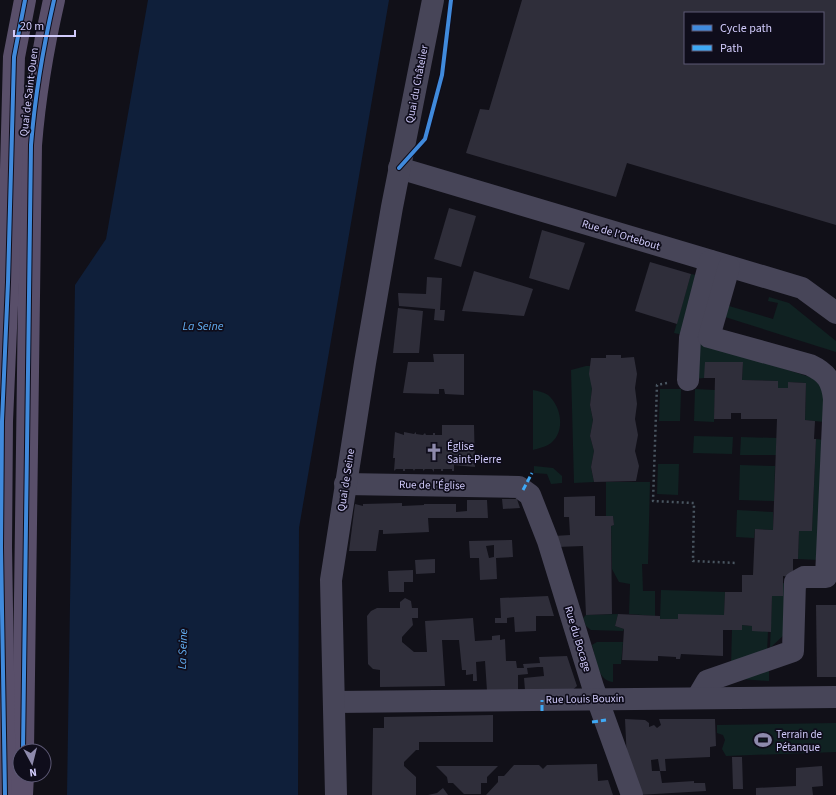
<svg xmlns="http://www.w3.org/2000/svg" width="836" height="795" font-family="'Source Sans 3',sans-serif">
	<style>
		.green { fill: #102222 }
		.water { fill: #0f1f3a }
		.building { fill: #2f2e3a; fill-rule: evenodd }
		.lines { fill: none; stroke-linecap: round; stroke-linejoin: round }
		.path { stroke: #4a5661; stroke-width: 2.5; stroke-dasharray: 2 3; stroke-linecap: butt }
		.minor { stroke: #474558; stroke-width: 22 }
		.major { stroke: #594f6a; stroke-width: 22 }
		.quiet { stroke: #3fa9f5; stroke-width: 3; stroke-dasharray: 6 3; stroke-linecap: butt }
		.cycleway-casing { stroke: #0f0d1b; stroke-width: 6 }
		.cycleway { stroke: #408adc; stroke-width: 4 }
		.labels { text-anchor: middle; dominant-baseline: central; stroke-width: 3.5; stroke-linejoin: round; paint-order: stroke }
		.street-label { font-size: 11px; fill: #d1cbfb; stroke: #0f0d1b }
		.poi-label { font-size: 11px; fill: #d1cbfb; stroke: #0f0d1b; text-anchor: start }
		.water-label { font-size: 12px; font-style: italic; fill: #62aef2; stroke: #0f0d1b }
	</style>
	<rect width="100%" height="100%" fill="#111018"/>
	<g class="green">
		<path d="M691,274l10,2 -17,59 -10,-2z"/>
		<path d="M769,297l20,6 47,38v11l-111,-35 4,-11 44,13 5,-16 -10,-2z"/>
		<path d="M696,341l117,37 10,10 1,34 -19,-2 1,-37 -18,-1v6h-10v-7l-36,-1 1,-17 -39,15 -10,1z"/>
		<path d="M586,366h4l2,23 -2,16 3,15 -3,16 4,15 -3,16 3,15 -20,1 -3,-113z"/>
		<path d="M660,389h21l-1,32h-21z"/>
		<path d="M695,389l20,1 -1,32 -20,-1z"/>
		<path d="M533,390c5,1 10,2 15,5 13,11 18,36 3,48 -5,4 -12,5 -18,7z"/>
		<path d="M694,436l39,1 -1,17 -39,-1z"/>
		<path d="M741,437l36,1 -1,17h-36z"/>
		<path d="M816,439l8,1 -5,120 -21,-1 1,-28h13z"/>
		<path d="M658,464h21l-1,31 -21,-1z"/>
		<path d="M740,465l35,1 -1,35 -35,-1z"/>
		<path d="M534,466l19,2 9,8v7l-11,1 -4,-10 -13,-1z"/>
		<path d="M606,482h44l-2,82h-6l1,27h12v25l-26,-2 1,-30 -11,-2 -7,-13 -1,-43 3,-1 -1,-9h-7z"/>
		<path d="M737,510l36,2v18l-18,-1 -1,9 -18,-1z"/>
		<path d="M783,583l4,1 -1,49 -16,15 2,-52h11z"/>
		<path d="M661,590l64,2 -1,23h-46v4h-18z"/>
		<path d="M618,614l-3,12 9,3 -1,2 -32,-1 -5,-4 -3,-8 3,-3z"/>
		<path d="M742,625l10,1 16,5 -1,22 -36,12 1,-35h10z"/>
		<path d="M597,642h26l-2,22h-8v18c-16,-1 -17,-25 -21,-37z"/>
		<path d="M769,666v15l-41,-3z"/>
		<path d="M836,723v29l-110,4 -4,-7 3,-9 -2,-5 -6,-2v-8z"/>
	</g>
	<path class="water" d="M148,0h241l-90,528 -1,267h-231l8,-510 31,-46z"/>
	<g class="building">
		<path d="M522,0h314v225l-209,-62 -11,34 -150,-44 14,-44 9,1zM685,13h138v50h-138z"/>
		<path d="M449,208l27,8 -15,51 -27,-8z"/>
		<path d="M542,230l43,13 -16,47 -40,-12z"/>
		<path d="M650,262l41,12 -14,50 -42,-13z"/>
		<path d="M474,271l59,18 -9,27 -62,-5z"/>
		<path d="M427,277l15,1 -2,32h5l-1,11 -10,-1 1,-11 -36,-3 -1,-13 28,1z"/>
		<path d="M398,308l25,3 -4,42h-26z"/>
		<path d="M433,354h31v41l-19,-1 -1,-5h-5v5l-36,-1 5,-31h26z"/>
		<path d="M606,355h15v3l13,-1 3,17 -2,14 2,16 -2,15 3,16 -3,16 4,15 -3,15 -42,1 -3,-15 3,-16 -4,-15 3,-16 -3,-15 2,-16 -3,-15 2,-16h15z"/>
		<path d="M705,362h38l-1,18 36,1v7h10v-6l18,1 -1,37 10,1 -1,18h2l-4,92h-13l-1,28h-5v18l-10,-1v20h-11l-1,36 -19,-1v-5l-10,-1v5h-19v26l-42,-2 -1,5h-4v-2l-18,-1v5l-36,-1 2,-31 -9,-3 3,-12 42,2v3h18v-5l46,1 1,-23h17v-17h11l2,-46 18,1 4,-111h-36v-6h-10v6h-17l1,-41h-11z"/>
		<path d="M442,425h32l1,42 -21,-2v6h-2v-2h-9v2h-2v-2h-7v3l-2,-3h-7l-2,2v-2h-8l-1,2 -1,-2h-8v2h-2v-2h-7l-2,2 1,-13h-2l2,-26 9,3v-3l10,2 2,-2v2l7,1 2,-2 1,2h7v-2h2v2h7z"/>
		<path d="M595,496v20h18l1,9 -3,1 1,88 -26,1 -3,-69 -26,1 -3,-11 16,-1 -1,-18h-5v-20z"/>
		<path d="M502,499h15l3,9 -17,1z"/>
		<path d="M467,500h20l1,18h-60l1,14 -46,2v-4h-4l-3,21h-27l6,-47 8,2v-2l39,-1v3l22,-1v-1h32v8l11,-1z"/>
		<path d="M512,540l1,17 -17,1 1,21 -17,1 -1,-22h-9l-1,-17zM494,545v12l-5,1 -3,-12z"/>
		<path d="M435,559v14l-19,1 -1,-14z"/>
		<path d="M413,570v12h-9v10h-15l-1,-21z"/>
		<path d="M548,596l6,20h-18v15l-21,1 -1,-15 -7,1v5h-12v-5h6l-1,-20z"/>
		<path d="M405,598l6,3 1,7h6v10h-6l1,7 -11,12v5l12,10h13l-2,-31 48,-3 2,23 17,-1v-4l8,-1v5l5,-1 1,22h10l1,7h7l-1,-4 17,-1 -1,-6 28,-1 10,30 -8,7 -44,-3 -1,-12 20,-2 -1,-9h-5l-11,1 1,6 -10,1v15l-31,1 -2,-30 -9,1 1,19h-4v-7l-7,1v-5h-4l-3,-30h-17l3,46 -65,1v-17l-7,-1 -5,-5 -1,-48 4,-5 6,-3h23v-6z"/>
		<path d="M816,605h20v72h-19z"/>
		<path d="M493,715v27h-74v8h-3l-12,12v4l12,11v18h-44l1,-67h11v-11z"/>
		<path d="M625,719l20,1 4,3v4l5,-2 3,3 4,-3 -2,-6h56l1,27 -6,1v10l-45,2 1,12h-6l-2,-12 -7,1 1,11h8l2,12 32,-2v2h11l1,8 -68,4 -11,-34z"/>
		<path d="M732,757h10l1,32h-10z"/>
		<path d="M597,764l1,17 10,-1 5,15h-127l12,-13v-6h6l10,-11h25l4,4 4,-4z"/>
		<path d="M436,766h62l-11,11v6h-6v11h-17l-11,-11h-5l-1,-6z"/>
		<path d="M822,766l1,20 -11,1 1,8h-57v-7l40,-2v-18z"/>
		<path d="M443,788l5,7h-20l9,-2z"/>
	</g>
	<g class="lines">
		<path class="path" d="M667,383l-10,2 -4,116 41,2 -1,58 44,2"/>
		<g class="minor">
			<path d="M399,168l403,120 34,25"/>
			<path d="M688,380l2,-42 20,-77"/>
			<path d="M345,484l174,3 11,8 18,46 45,146 39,108"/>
			<path d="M697,698l10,-17 86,-30 2,-69 9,-5h22l8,-178c-2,-18 -7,-26 -24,-34l-101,-28 20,-70"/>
			<path d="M334,702l502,-5"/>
			<path d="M336,795l-5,-215 34,-217 27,-156 41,-207"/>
		</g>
		<g class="major">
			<path d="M23,751l8,-606c4,-50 12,-97 23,-145"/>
			<path d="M5,795l-4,-248 1,-126 6,-139 6,-225 11,-57"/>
			<path d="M22,795l1,-20"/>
		</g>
		<g class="quiet">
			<path d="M523,490l9,-17"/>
			<path d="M542,711v-11"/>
			<path d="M592,722l14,-2"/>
		</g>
		<g class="cycleway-casing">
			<g id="cycleway">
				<path d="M399,168l26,-29 17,-64 9,-75"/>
				<path d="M23,751l8,-606c4,-50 12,-97 23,-145"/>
				<path d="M5,795l-4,-248 1,-126 6,-139 6,-225 11,-57"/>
			</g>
		</g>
		<use href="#cycleway" class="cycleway"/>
	</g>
	<defs>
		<g id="church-bare" transform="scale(1.38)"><path d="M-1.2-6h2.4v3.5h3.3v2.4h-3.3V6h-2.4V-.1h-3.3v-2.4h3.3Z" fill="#8e8aac" stroke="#0f0d1b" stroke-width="2.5" paint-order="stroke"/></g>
		<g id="stadium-bare" transform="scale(1.38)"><path d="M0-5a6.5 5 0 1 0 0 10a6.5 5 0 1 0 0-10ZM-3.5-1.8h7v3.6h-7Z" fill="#8e8aac" stroke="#0f0d1b" stroke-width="2.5" paint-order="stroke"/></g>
	</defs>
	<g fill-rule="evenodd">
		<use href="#church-bare" x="434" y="452"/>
		<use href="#stadium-bare" x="763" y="740"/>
	</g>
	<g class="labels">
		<g class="street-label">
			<text transform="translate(417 84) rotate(-79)">Quai du Châtelier</text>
			<text transform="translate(29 92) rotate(-83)">Quai de Saint-Ouen</text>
			<text transform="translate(621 235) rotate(17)">Rue de l'Ortebout</text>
			<text transform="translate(346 480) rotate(-81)">Quai de Seine</text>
			<text transform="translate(432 485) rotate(1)">Rue de l'Église</text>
			<text transform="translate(578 639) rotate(73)">Rue du Bocage</text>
			<text transform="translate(585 699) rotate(-1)">Rue Louis Bouxin</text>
		</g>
		<g class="poi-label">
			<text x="447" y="446">Église<tspan x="447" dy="13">Saint-Pierre</tspan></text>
			<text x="776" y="734">Terrain de<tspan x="776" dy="13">Pétanque</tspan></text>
		</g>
		<g class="water-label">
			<text x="203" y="326">La Seine</text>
			<text transform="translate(183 649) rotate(-88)">La Seine</text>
		</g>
	</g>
	<rect x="684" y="12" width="140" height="52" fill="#0f0d1b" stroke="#5d5975"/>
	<rect x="692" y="25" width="20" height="6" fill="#408adc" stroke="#5d5975"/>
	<text x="720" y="32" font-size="12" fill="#d1cbfb">Cycle path</text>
	<rect x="692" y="45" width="20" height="6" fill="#3fa9f5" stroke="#5d5975"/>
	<text x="720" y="52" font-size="12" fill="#d1cbfb">Path</text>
	<g transform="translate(32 763) rotate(173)"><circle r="19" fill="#0f0d1b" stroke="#5d5975"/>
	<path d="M0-3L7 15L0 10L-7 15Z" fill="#8e8aac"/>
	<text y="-6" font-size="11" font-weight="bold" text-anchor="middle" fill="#d1cbfb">N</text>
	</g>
	<path d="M14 30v6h61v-6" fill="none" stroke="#d1cbfb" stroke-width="2"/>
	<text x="20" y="30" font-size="12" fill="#d1cbfb" stroke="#0f0d1b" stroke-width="3" paint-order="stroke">20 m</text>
</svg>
